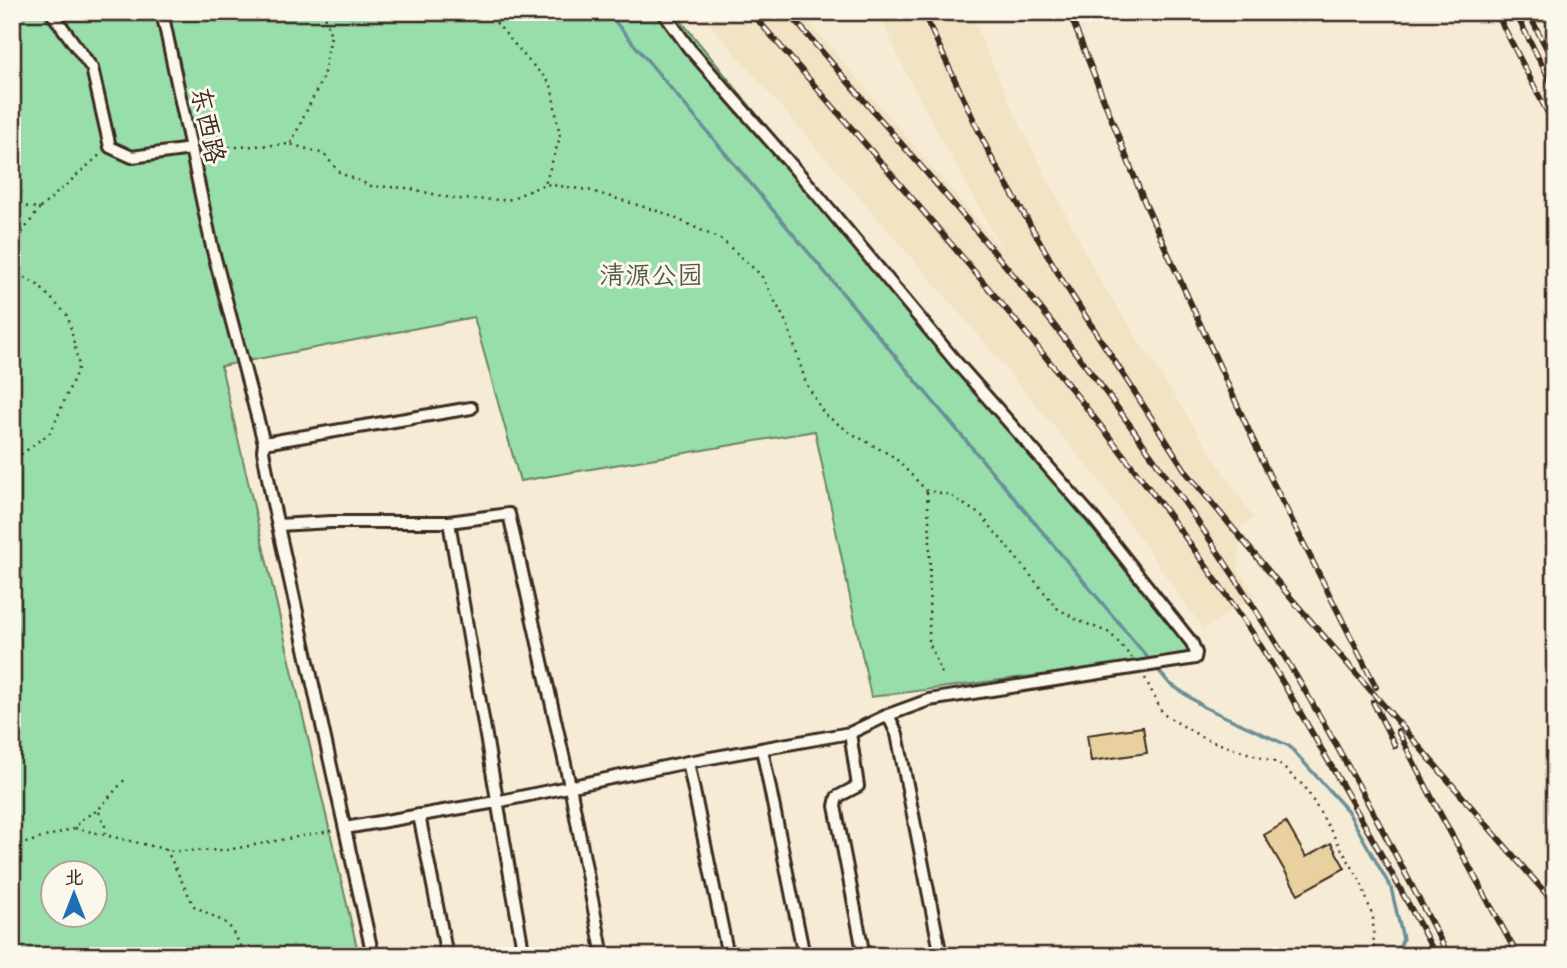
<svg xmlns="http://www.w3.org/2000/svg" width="1567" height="968" font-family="'Patrick Hand','LXGW WenKai TC',sans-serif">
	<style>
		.built { fill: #f2e3c5 }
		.green { fill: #97deab; stroke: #698464; stroke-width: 2; fill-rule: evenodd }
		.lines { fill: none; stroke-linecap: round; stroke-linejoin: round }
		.stream { stroke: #6a8f99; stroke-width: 3.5 }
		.building { fill: #e9d09f; stroke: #3b2a1e; stroke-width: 2 }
		.street-casing { stroke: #3b2a1e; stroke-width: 16 }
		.path { stroke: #3b2a1e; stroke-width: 2.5; stroke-dasharray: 2 5; stroke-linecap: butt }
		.street { stroke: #fbf7ec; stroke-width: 10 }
		.rail-casing { stroke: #3b2a1e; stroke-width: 6 }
		.rail { stroke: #fbf7ec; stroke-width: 3.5; stroke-dasharray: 10; stroke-linecap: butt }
		.labels { text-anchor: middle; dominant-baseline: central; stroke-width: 6; stroke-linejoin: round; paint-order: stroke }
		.street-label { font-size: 26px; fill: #3b2a1e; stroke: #fbf7ec }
		.park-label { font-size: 26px; fill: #525741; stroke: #fbf7ec }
	</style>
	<rect width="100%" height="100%" fill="#f6ebd5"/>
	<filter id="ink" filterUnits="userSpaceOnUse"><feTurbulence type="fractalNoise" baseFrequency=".0143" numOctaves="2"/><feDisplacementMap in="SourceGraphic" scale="14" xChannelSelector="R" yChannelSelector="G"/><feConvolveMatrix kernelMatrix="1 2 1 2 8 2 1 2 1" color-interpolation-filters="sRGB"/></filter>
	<g filter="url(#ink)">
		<path class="built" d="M699,12h102l202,239 -91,-166 -34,-73h92l45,103 84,164 154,239 -12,9 -3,43 18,26 -53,33 -102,-146 -127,-153z"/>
		<path class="green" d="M12,12h662l520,643 -323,42 -56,-266 -295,50 -46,-164 -253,49 138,590h-347zM52,874h42v42h-42z"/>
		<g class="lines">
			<path class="stream" d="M607,12l562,671 35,24 85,39 58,64 44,78 12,51 -7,17"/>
		</g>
		<g class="building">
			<path d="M1143,727l4,26 -56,8 -4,-26z"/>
			<path d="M1286,822l20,35 25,-14 14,25 -47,26 -34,-59z"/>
		</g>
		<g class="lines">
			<g class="street-casing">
				<g id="street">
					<path d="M51,12l41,56 18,79 22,10 59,-8"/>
					<path d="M162,12l50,235 52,196 -1,8 9,48 101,457"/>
					<path d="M264,443l207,-35"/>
					<path d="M449,522l75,434"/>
					<path d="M278,525l53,-3h118l60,-8 61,272 33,170"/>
					<path d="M888,715l9,19 44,222"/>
					<path d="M850,733l8,53 -21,11 -2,9 29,150"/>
					<path d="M762,749l42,207"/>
					<path d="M688,762l40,194"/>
					<path d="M419,815l28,141"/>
					<path d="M345,828l151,-26 192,-40 162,-29 38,-18 41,-15 266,-42 1,-5 -4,-10 -98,-124 -138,-157 -140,-169 -127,-145 -26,-36"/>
				</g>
			</g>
			<g class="path">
				<path d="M487,12l41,48 23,24 9,53 -15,47"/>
				<path d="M291,143l32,-66 8,-41 -7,-24"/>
				<path d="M201,149l89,-5 34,10 16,19 31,13 36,2 48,11 53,1 37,-16 43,6 76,23 58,27 39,35 27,51 18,57 18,31 27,19 43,24 33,34 21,3 34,22 75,92 20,12 33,13 22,25"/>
				<path d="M12,205l28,3 62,-55"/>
				<path d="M12,251l4,-10 24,-33"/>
				<path d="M12,271l26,14 30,31 11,50 -28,66 -35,26 -4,10"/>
				<path d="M927,492l3,42 -1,108 13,32"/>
				<path d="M1145,678l18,36 42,25 73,24 27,24 56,95 12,36 1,36 -6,2"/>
				<path d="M99,812l6,14v9"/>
				<path d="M75,828l98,23 54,-1 108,-20"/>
				<path d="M12,847l63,-19 7,-9 16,-9 29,-33"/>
				<path d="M166,849l28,57 34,18 19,32"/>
			</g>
			<use href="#street" class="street"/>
			<g class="rail-casing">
				<g id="rail">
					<path d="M751,12c173,201 354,401 502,622 24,37 46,77 69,116 39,68 78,136 114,206"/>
					<path d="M788,12c122,144 253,285 361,440 71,99 137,202 196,309 36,64 69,130 104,195"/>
					<path d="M923,12l68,145 71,123 125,193 103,124 265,307"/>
					<path d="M1069,12l75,189 127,278 105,208"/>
					<path d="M1496,12l59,115"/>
					<path d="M1515,12l40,78"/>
					<path d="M1528,12l27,53"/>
					<path d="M1373,702l22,44"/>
					<path d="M1398,731l38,75 82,150"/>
				</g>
			</g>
			<use href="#rail" class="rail"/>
		</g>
	</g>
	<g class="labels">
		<g class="street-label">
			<text transform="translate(209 125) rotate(78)">东西路</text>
		</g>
		<g class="park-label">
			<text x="651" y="274">清源公园</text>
		</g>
	</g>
	<rect width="1567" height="968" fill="none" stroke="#fbf7ec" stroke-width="42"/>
	<rect x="21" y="21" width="1525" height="926" fill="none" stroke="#3b2a1e" stroke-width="2.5" filter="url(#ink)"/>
	<g transform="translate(74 894)"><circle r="33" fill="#fbf7ec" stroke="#aea59a" stroke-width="2"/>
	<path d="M0-5L12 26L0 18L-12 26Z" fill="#1f6fb2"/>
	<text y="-10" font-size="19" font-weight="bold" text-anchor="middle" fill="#3b2a1e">北</text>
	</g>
</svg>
